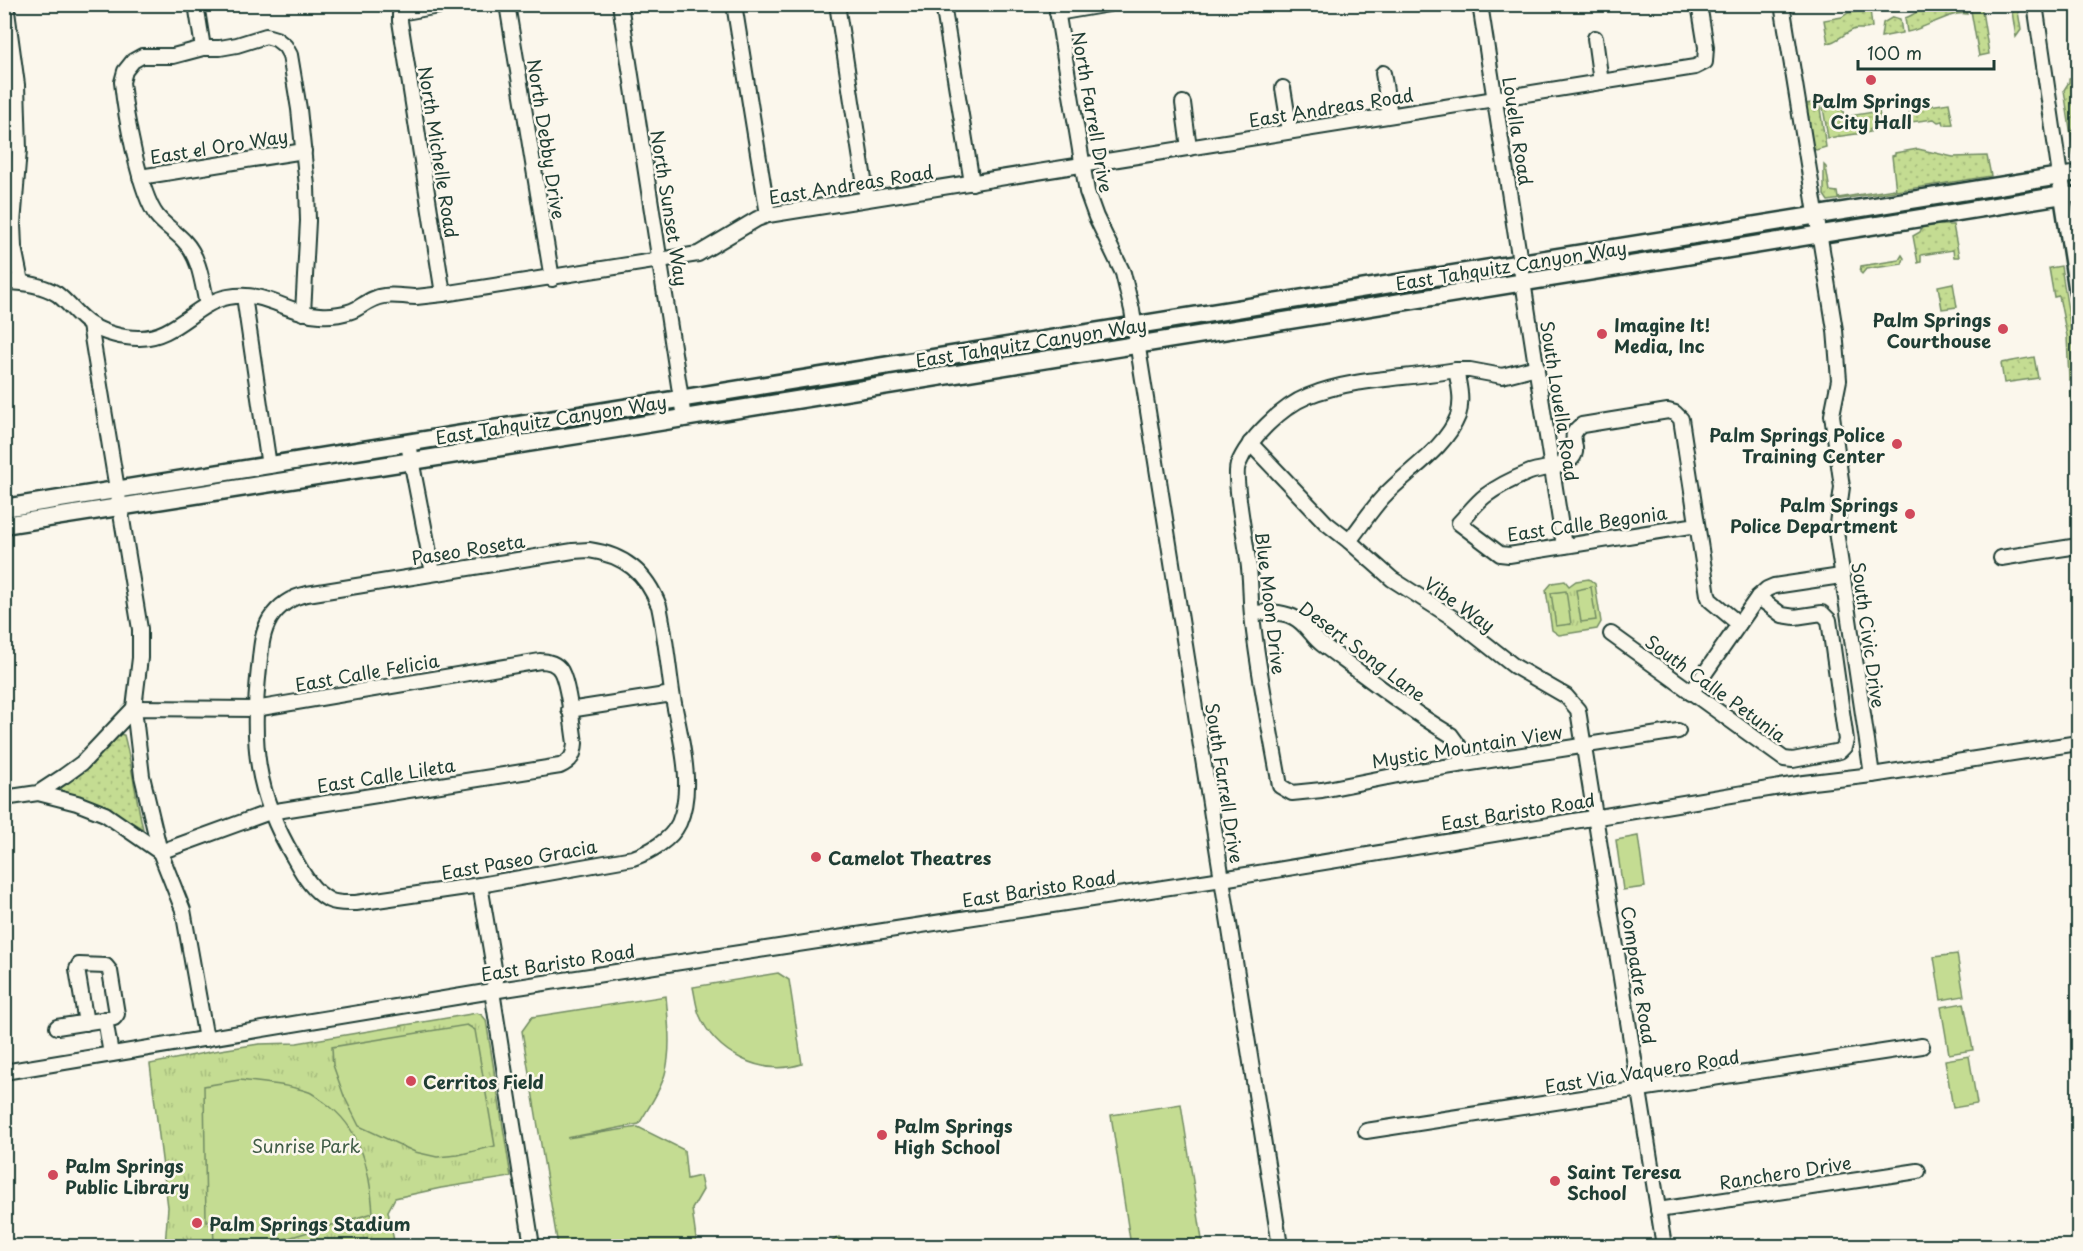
<svg xmlns="http://www.w3.org/2000/svg" width="2083" height="1251" font-family="'Playpen Sans',sans-serif">
	<style>
		.grass { fill: url(#grass-dots); stroke: #728c63; stroke-width: 1.5 }
		.park { fill: url(#park-tufts); stroke: #728c63; stroke-width: 1.5 }
		.pitch { fill: #c4dc92; stroke: #728c63; stroke-width: 1.5 }
		.lines { fill: none; stroke-linecap: round; stroke-linejoin: round }
		.minor-casing { stroke: #1f3d34; stroke-width: 18 }
		.major-casing { stroke: #1f3d34; stroke-width: 21 }
		.minor { stroke: #fbf7ec; stroke-width: 14 }
		.major { stroke: #fbf7ec; stroke-width: 16 }
		.poi-dot { fill: #d1495b; stroke: #fbf7ec; stroke-width: 2 }
		.labels { text-anchor: middle; dominant-baseline: central; stroke-width: 5; stroke-linejoin: round; paint-order: stroke }
		.poi-label { font-size: 18px; font-weight: bold; fill: #1f3d34; stroke: #fbf7ec; text-anchor: start }
		.street-label { font-size: 18px; fill: #1f3d34; stroke: #fbf7ec }
		.park-label { font-size: 18px; fill: #405d47; stroke: #fbf7ec }
	</style>
	<defs>
		<pattern id="grass-dots" width="8" height="8" patternUnits="userSpaceOnUse" patternTransform="scale(1.5)"><rect width="8" height="8" fill="#c4dc92"/><path d="M2 2h.1M6 6h.1" fill="none" stroke="#a8be7e" stroke-width="1.8" stroke-linecap="round"/></pattern>
		<pattern id="park-tufts" width="24" height="20" patternUnits="userSpaceOnUse" patternTransform="scale(1.5)"><rect width="24" height="20" fill="#c4dc92"/><path d="M3 7l-1-3M5 7V3M7 7l1-3M15 17l-1-3M17 17v-4M19 17l1-3" fill="none" stroke="#a8be7e"/></pattern>
	</defs>
	<rect width="100%" height="100%" fill="#fbf7ec"/>
	<filter id="ink" filterUnits="userSpaceOnUse"><feTurbulence type="fractalNoise" baseFrequency=".0167" numOctaves="2"/><feDisplacementMap in="SourceGraphic" scale="12" xChannelSelector="R" yChannelSelector="G"/><feConvolveMatrix kernelMatrix="1 2 1 2 8 2 1 2 1" color-interpolation-filters="sRGB"/></filter>
	<g filter="url(#ink)">
		<g class="grass">
			<path d="M1929,5h37l1,9c-15,-4 -44,16 -60,18l-2,-14c9,-3 15,-9 24,-13z"/>
			<path d="M1970,5h11l8,49 -10,2z"/>
			<path d="M2011,5h6l4,25 -5,7z"/>
			<path d="M1870,9l2,18c-6,3 -9,2 -16,2 -10,2 -18,13 -28,14l-4,-23 18,-3 6,-4z"/>
			<path d="M1893,17l7,2 2,14 -21,4 2,-14z"/>
			<path d="M2078,77v4l-4,3 -1,4 2,5 3,2v65l-4,-5 -10,-65 5,-8v-3z"/>
			<path d="M1841,99l3,18 35,-6 2,14 -11,4v3l-42,6 -6,-37z"/>
			<path d="M1819,102l7,45 -10,3 -3,-2 -8,-44z"/>
			<path d="M1949,103l4,21 -9,1 -1,-4 -5,1 -4,-3 -23,3 -2,-13z"/>
			<path d="M1918,149l35,8 34,-1 4,20 -95,15 -4,-35 3,-1v-2z"/>
			<path d="M1824,165l2,2 4,24 7,1 1,6 56,-9 1,2 -67,10 -4,-6z"/>
			<path d="M1939,225h14l6,32h-5l-1,-7 -32,5v7l-3,1 -5,-27 7,-4 2,-5z"/>
			<path d="M1902,255l2,3 -2,6 -36,5 -4,5 -2,-2 1,-6 38,-6z"/>
			<path d="M2061,266l17,108 -1,4 -8,2 -2,-44 -8,-40 -5,1 -5,-29z"/>
			<path d="M1953,283l4,24 -15,2 -4,-23z"/>
			<path d="M2034,357l4,21 -34,5 -3,-20z"/>
			<path d="M2071,390l7,1v65l-6,-32z"/>
			<path d="M120,734l4,1c8,30 12,63 19,94l-38,-22 -44,-17v-7l51,-46z"/>
			<path d="M839,1237l13,9h-27z"/>
		</g>
		<g class="park">
			<path d="M1589,579l6,5 6,38 -4,7 -38,6 -7,-5 -6,-40 6,-7 13,-2 4,5 7,-5z"/>
			<path d="M477,1013l5,2 4,5 25,157 -70,11 -46,10 -7,13 7,35h-230l3,-39 -18,-143 64,-13 45,-7 38,-1z"/>
		</g>
		<g class="pitch">
			<path d="M1591,587l5,33 -15,2 -5,-32z"/>
			<path d="M1566,591l5,33 -15,2 -5,-33z"/>
			<path d="M1638,836l7,51 -22,3 -7,-50z"/>
			<path d="M1957,954l7,42 -23,4 -7,-43z"/>
			<path d="M778,973l11,7 13,84c-41,13 -87,-11 -103,-50 -3,-8 -4,-18 -6,-27z"/>
			<path d="M666,996c2,25 6,53 -1,78 -5,18 -17,34 -26,50l-72,14 71,-11 46,23 3,29 13,-3 3,14 -11,19 5,37h-139l-36,-215 10,-14z"/>
			<path d="M1964,1003l9,47 -24,4 -8,-47z"/>
			<path d="M467,1025l8,5 20,116 -37,9 -21,2 -22,-5 -56,-26 -15,-30 -11,-31 -1,-18z"/>
			<path d="M1969,1056l8,48 -24,4 -8,-48z"/>
			<path d="M239,1080c24,3 47,4 70,12 5,2 10,7 15,10 38,26 46,69 49,111l-112,33h-43l-4,-3 -1,-21h-7l-2,-136z"/>
			<path d="M1181,1104l22,142h-72l-20,-131z"/>
		</g>
		<g class="lines">
			<g class="minor-casing">
				<g id="minor">
					<path d="M6,4l11,81 2,65 -6,74 1,23 7,35"/>
					<path d="M196,4l7,44"/>
					<path d="M507,4l45,275"/>
					<path d="M620,4l64,414"/>
					<path d="M734,4l34,211"/>
					<path d="M837,4l30,195"/>
					<path d="M943,4l29,179"/>
					<path d="M1056,4l31,188 9,25 27,56 9,37 148,936"/>
					<path d="M1480,4l84,542"/>
					<path d="M1782,4l53,326 4,50 -7,35 10,72 -6,44 36,244"/>
					<path d="M2035,4l25,172 18,-3"/>
					<path d="M1057,13l52,-9"/>
					<path d="M1595,38l6,44"/>
					<path d="M1383,73l7,42"/>
					<path d="M1283,88l7,43"/>
					<path d="M1183,103l6,45"/>
					<path d="M140,177l164,-26"/>
					<path d="M2063,195h15"/>
					<path d="M4,282c18,0 37,2 53,12 12,9 21,23 34,31 13,8 32,13 47,13 37,1 57,-35 90,-41 39,-7 56,16 92,18 11,1 26,-1 36,-6 9,-5 17,-12 28,-13 11,-2 21,1 32,1 9,-1 18,-2 27,-3l255,-40 59,-35 11,-4 927,-148 10,-5 1,-15 -7,-43"/>
					<path d="M443,294l-43,-273v-6l5,-3 45,-8"/>
					<path d="M244,296l25,170"/>
					<path d="M207,305c-5,-23 -7,-47 -23,-64 -8,-9 -20,-16 -27,-25 -18,-23 -32,-104 -35,-134l3,-11 8,-10 9,-5h31l30,-8h17l17,-3 29,-9 10,3 9,7 5,9 9,54 8,77 1,35 -5,92"/>
					<path d="M90,325l50,304v29l-6,50 8,68 18,76 23,58 23,129"/>
					<path d="M1537,367l-35,9 -32,-6h-14c-49,9 -100,7 -148,26 -25,10 -60,43 -70,69 -5,12 8,78 10,95 3,18 2,36 4,55 6,57 18,114 28,171l12,7 30,-3 91,-18 265,-41"/>
					<path d="M1250,443l76,80 23,18 43,38 61,39 61,48 52,30 12,14 86,536"/>
					<path d="M408,444l25,129"/>
					<path d="M1697,525l-188,30 -9,-1 -41,-31c9,-9 17,-20 26,-27 13,-10 30,-18 45,-24 12,-4 30,-4 40,-12 14,-11 -7,-24 12,-35l86,-14 7,2 6,6 27,176 2,5 29,24"/>
					<path d="M1349,541c12,-15 22,-31 34,-44 24,-26 62,-48 75,-81 5,-15 1,-31 -2,-46"/>
					<path d="M589,550c35,5 57,22 70,56 6,28 9,57 13,86 6,39 24,92 7,131 -8,17 -29,29 -46,35l-153,27 -124,18c-9,0 -19,1 -27,-3 -17,-9 -26,-26 -35,-42 -39,-65 -43,-117 -35,-190 2,-17 2,-34 11,-49 9,-14 22,-22 37,-25l266,-43z"/>
					<path d="M2001,558l77,-12"/>
					<path d="M1252,613c14,-1 28,-2 41,4 13,6 19,20 30,28 42,31 83,63 128,90l8,11 3,18"/>
					<path d="M1611,634l173,125 9,1 47,-9 4,-4 2,-7 -17,-120 -7,-7 -27,4 -13,-2 -24,-18"/>
					<path d="M1691,693l67,-96 9,-8 7,-3 67,-10"/>
					<path d="M569,710l103,-16"/>
					<path d="M4,798l34,-5 26,-17 18,-13 52,-55 121,1 285,-48c8,0 17,3 21,10 8,15 11,54 14,72 -1,13 -4,18 -15,23l-290,46 -110,40 -55,-38 -28,-11 -39,-10"/>
					<path d="M480,885l16,95 -4,11 40,255"/>
					<path d="M105,1019l6,35"/>
					<path d="M57,1027l57,-9 3,-4 -7,-43 -4,-5 -27,-1 -2,4 9,54"/>
					<path d="M4,1072l488,-81 730,-112 582,-96 68,-8 206,-32"/>
					<path d="M1366,1131l556,-85"/>
					<path d="M1658,1210l260,-39"/>
				</g>
			</g>
			<g class="major-casing">
				<g id="major">
					<path d="M4,508l2056,-332 18,117"/>
					<path d="M4,525l612,-96 1447,-234"/>
				</g>
			</g>
			<use href="#minor" class="minor"/>
			<use href="#major" class="major"/>
		</g>
	</g>
	<g class="poi-dot">
		<circle cx="1871" cy="80" r="6"/>
		<circle cx="2003" cy="329" r="6"/>
		<circle cx="1602" cy="334" r="6"/>
		<circle cx="1897" cy="444" r="6"/>
		<circle cx="1910" cy="514" r="6"/>
		<circle cx="816" cy="857" r="6"/>
		<circle cx="411" cy="1081" r="6"/>
		<circle cx="882" cy="1135" r="6"/>
		<circle cx="53" cy="1175" r="6"/>
		<circle cx="1555" cy="1181" r="6"/>
		<circle cx="197" cy="1223" r="6"/>
	</g>
	<g class="labels">
		<g class="poi-label">
			<text x="1871" y="100" text-anchor="middle">Palm Springs<tspan x="1871" dy="21">City Hall</tspan></text>
			<text x="1991" y="319" text-anchor="end">Palm Springs<tspan x="1991" dy="21">Courthouse</tspan></text>
			<text x="1614" y="324">Imagine It!<tspan x="1614" dy="21">Media, Inc</tspan></text>
			<text x="1885" y="434" text-anchor="end">Palm Springs Police<tspan x="1885" dy="21">Training Center</tspan></text>
			<text x="1898" y="504" text-anchor="end">Palm Springs<tspan x="1898" dy="21">Police Department</tspan></text>
			<text x="828" y="857">Camelot Theatres</text>
			<text x="423" y="1081">Cerritos Field</text>
			<text x="894" y="1125">Palm Springs<tspan x="894" dy="21">High School</tspan></text>
			<text x="65" y="1165">Palm Springs<tspan x="65" dy="21">Public Library</tspan></text>
			<text x="1567" y="1171">Saint Teresa<tspan x="1567" dy="21">School</tspan></text>
			<text x="209" y="1223">Palm Springs Stadium</text>
		</g>
		<g class="street-label">
			<text transform="translate(1331 107) rotate(-9)">East Andreas Road</text>
			<text transform="translate(1093 112) rotate(80)">North Farrell Drive</text>
			<text transform="translate(1518 131) rotate(81)">Louella Road</text>
			<text transform="translate(547 139) rotate(81)">North Debby Drive</text>
			<text transform="translate(219 146) rotate(-9)">East el Oro Way</text>
			<text transform="translate(439 152) rotate(81)">North Michelle Road</text>
			<text transform="translate(851 184) rotate(-9)">East Andreas Road</text>
			<text transform="translate(670 208) rotate(81)">North Sunset Way</text>
			<text transform="translate(1511 265) rotate(-9)">East Tahquitz Canyon Way</text>
			<text transform="translate(1031 342) rotate(-9)">East Tahquitz Canyon Way</text>
			<text transform="translate(1560 401) rotate(81)">South Louella Road</text>
			<text transform="translate(551 419) rotate(-9)">East Tahquitz Canyon Way</text>
			<text transform="translate(1587 523) rotate(-8)">East Calle Begonia</text>
			<text transform="translate(468 549) rotate(-9)">Paseo Roseta</text>
			<text transform="translate(1271 603) rotate(83)">Blue Moon Drive</text>
			<text transform="translate(1460 604) rotate(35)">Vibe Way</text>
			<text transform="translate(1869 635) rotate(82)">South Civic Drive</text>
			<text transform="translate(1363 651) rotate(37)">Desert Song Lane</text>
			<text transform="translate(367 672) rotate(-10)">East Calle Felicia</text>
			<text transform="translate(1716 688) rotate(36)">South Calle Petunia</text>
			<text transform="translate(1467 746) rotate(-9)">Mystic Mountain View</text>
			<text transform="translate(386 775) rotate(-9)">East Calle Lileta</text>
			<text transform="translate(1225 783) rotate(81)">South Farrell Drive</text>
			<text transform="translate(1518 811) rotate(-9)">East Baristo Road</text>
			<text transform="translate(519 859) rotate(-10)">East Paseo Gracia</text>
			<text transform="translate(1039 888) rotate(-9)">East Baristo Road</text>
			<text transform="translate(558 962) rotate(-9)">East Baristo Road</text>
			<text transform="translate(1639 975) rotate(81)">Compadre Road</text>
			<text transform="translate(1642 1071) rotate(-9)">East Via Vaquero Road</text>
			<text transform="translate(1785 1172) rotate(-9)">Ranchero Drive</text>
		</g>
		<g class="park-label">
			<text x="306" y="1145">Sunrise Park</text>
		</g>
	</g>
	<rect width="2083" height="1251" fill="none" stroke="#fbf7ec" stroke-width="24"/>
	<rect x="12" y="12" width="2059" height="1227" fill="none" stroke="#1f3d34" stroke-width="2" filter="url(#ink)"/>
	<path d="M1858 60v9h136v-9" fill="none" stroke="#1f3d34" stroke-width="3"/>
	<text x="1867" y="60" font-size="18" fill="#1f3d34" stroke="#fbf7ec" stroke-width="4.5" paint-order="stroke">100 m</text>
</svg>
